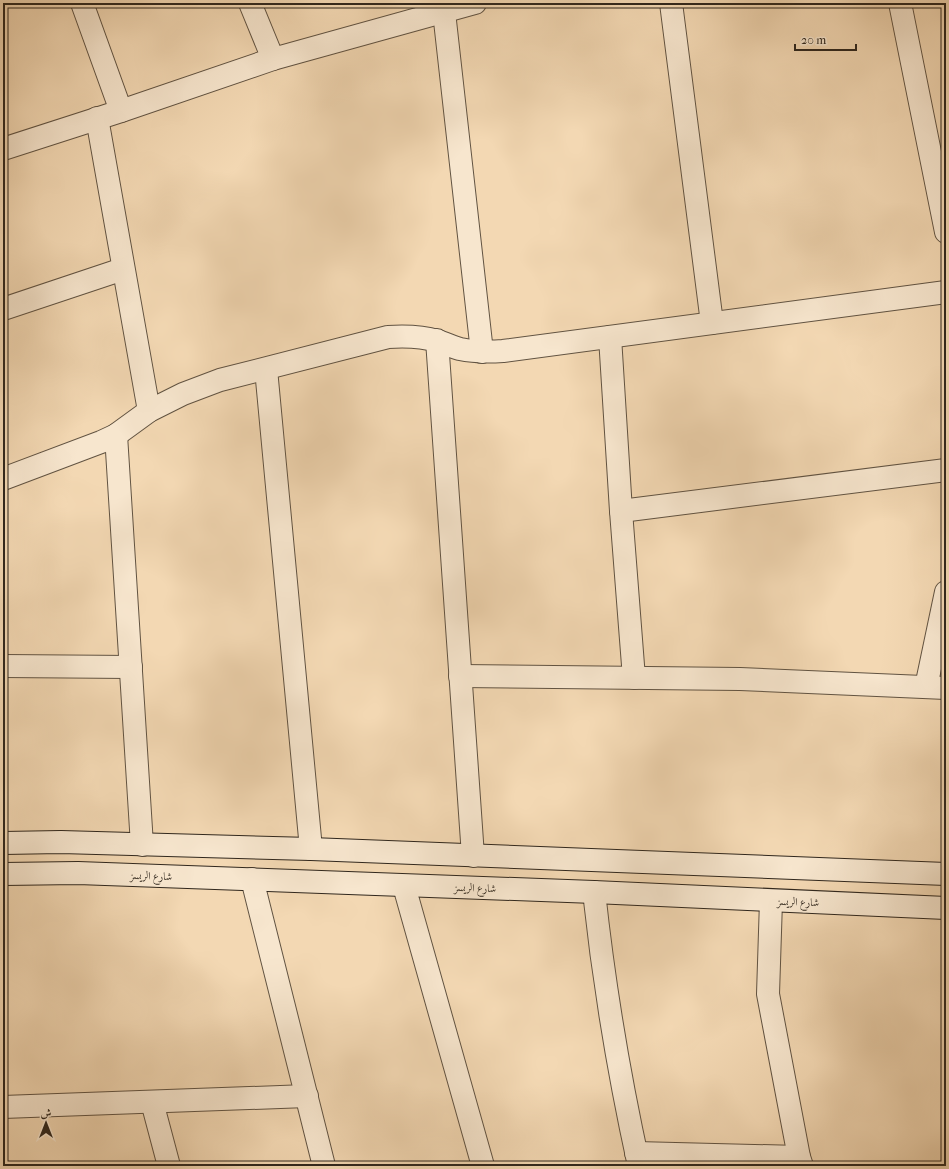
<svg xmlns="http://www.w3.org/2000/svg" width="949" height="1169" font-family="'IM FELL French Canon',Amiri,serif">
	<style>
		.lines { fill: none; stroke-linecap: round; stroke-linejoin: round }
		.street-casing { stroke: #615342; stroke-width: 24 }
		.secondary-casing { stroke: #30271d; stroke-width: 24 }
		.street { stroke: #f7e6ce; stroke-width: 22 }
		.secondary { stroke: #f7e6ce; stroke-width: 22 }
		.labels { text-anchor: middle; dominant-baseline: central; stroke-width: 3; stroke-linejoin: round; paint-order: stroke }
		.street-label { font-size: 11px; fill: #30271d; stroke: #f7e6ce }
	</style>
	<rect width="100%" height="100%" fill="#f3d8b3"/>
	<filter id="stains"><feTurbulence type="fractalNoise" baseFrequency=".005" numOctaves="4"/><feColorMatrix values="0 0 0 0 .2 0 0 0 0 .09 0 0 0 0 .02 0 0 0 .5 -.17"/></filter>
	<radialGradient id="worn" r=".72"><stop offset=".6" stop-color="#630" stop-opacity="0"/><stop offset="1" stop-color="#630" stop-opacity=".3"/></radialGradient>
	<g class="lines">
		<g class="street-casing">
			<g id="street">
				<path d="M82,3l39,108"/>
				<path d="M250,3l23,56"/>
				<path d="M671,3l41,320"/>
				<path d="M900,3l46,229"/>
				<path d="M444,12l38,340"/>
				<path d="M97,118l52,293"/>
				<path d="M3,149l118,-38 152,-52 202,-56"/>
				<path d="M3,309l120,-40"/>
				<path d="M610,337l11,174 13,167"/>
				<path d="M437,340l36,516"/>
				<path d="M266,369l45,480"/>
				<path d="M116,435l26,410"/>
				<path d="M3,479l98,-37 15,-7 33,-24 34,-17 37,-14 168,-43c16,-1 33,-1 49,4 8,2 15,6 23,8 14,3 28,3 43,2l443,-59"/>
				<path d="M621,511l325,-41"/>
				<path d="M3,666l128,1"/>
				<path d="M460,676l280,3 206,9"/>
				<path d="M926,687l20,-95"/>
				<path d="M252,879l72,287"/>
				<path d="M404,886l79,280"/>
				<path d="M594,892c10,93 25,183 45,274"/>
				<path d="M771,901l-3,93 31,163 3,9"/>
				<path d="M152,1102l17,64"/>
				<path d="M3,1107l304,-11"/>
				<path d="M636,1153l163,4"/>
			</g>
		</g>
		<g class="secondary-casing">
			<g id="secondary">
				<path d="M3,843l58,-1 250,7 635,25"/>
				<path d="M3,874l75,-1 516,19 352,16"/>
			</g>
		</g>
		<use href="#street" class="street"/>
		<use href="#secondary" class="secondary"/>
	</g>
	<g class="labels">
		<g class="street-label">
			<text transform="translate(151 876) rotate(2)">شارع الريسز</text>
			<text transform="translate(475 888) rotate(2)">شارع الريسز</text>
			<text transform="translate(798 902) rotate(2)">شارع الريسز</text>
		</g>
	</g>
	<rect width="949" height="1169" fill="none" stroke="#f3d8b3" stroke-width="16"/>
	<rect x="4" y="4" width="941" height="1161" fill="none" stroke="#30271d" stroke-width="2"/>
	<rect x="8" y="8" width="933" height="1153" fill="none" stroke="#30271d"/>
	<g transform="translate(46 1123)" stroke="#f7e6ce" stroke-width="3" paint-order="stroke">
	<path d="M0-3L7 15L0 10L-7 15Z" fill="#30271d"/>
	<text y="-6" font-size="11" font-weight="bold" text-anchor="middle" fill="#30271d">ش</text>
	</g>
	<path d="M795 44v6h61v-6" fill="none" stroke="#30271d" stroke-width="2"/>
	<text x="801" y="44" font-size="12" fill="#30271d" stroke="#f7e6ce" stroke-width="3" paint-order="stroke">20 m</text>
	<rect width="100%" height="100%" filter="url(#stains)"/>
	<rect width="100%" height="100%" fill="url(#worn)"/>
</svg>
